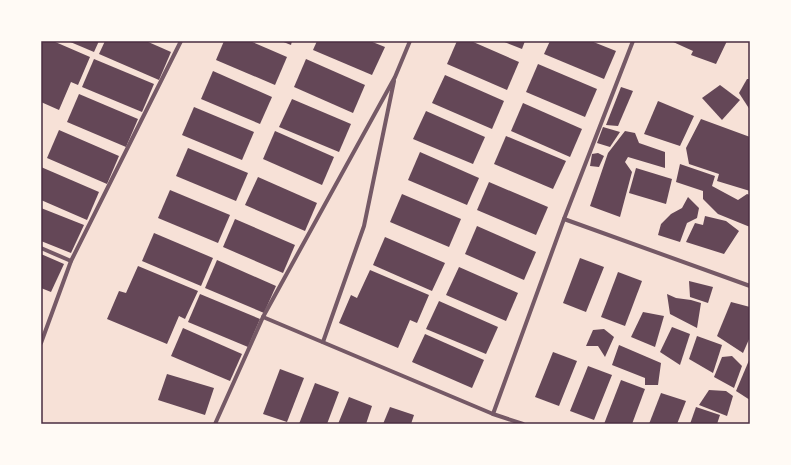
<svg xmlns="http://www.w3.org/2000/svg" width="791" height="465" font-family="'Playfair Display',serif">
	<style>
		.building { fill: #644757 }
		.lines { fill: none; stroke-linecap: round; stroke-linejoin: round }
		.minor { stroke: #755966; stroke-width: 4 }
		.neatline { fill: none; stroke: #4a2c40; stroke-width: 1.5 }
	</style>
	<rect width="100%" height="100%" fill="#f7e1d7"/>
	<g class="building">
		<path d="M41,41h12l37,16 -12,28 -7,-3 -12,28 -18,-8z"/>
		<path d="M68,41h31l-5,11z"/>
		<path d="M105,41h41l25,11 -12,28 -60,-26z"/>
		<path d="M224,41h26l37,16 -12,28 -59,-25z"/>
		<path d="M281,41h11l-1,4z"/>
		<path d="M317,41h53l15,6 -13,28 -59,-25z"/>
		<path d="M457,41h14l48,21 -12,28 -60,-26z"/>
		<path d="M502,41h23l-3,8z"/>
		<path d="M550,41h41l25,10 -12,28 -60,-25z"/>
		<path d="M671,41h56l-11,23 -25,-9 2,-4z"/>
		<path d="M94,59l60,25 -12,28 -60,-25z"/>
		<path d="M306,59l59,26 -12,28 -59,-26z"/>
		<path d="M538,64l59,25 -12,28 -59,-25z"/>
		<path d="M213,71l59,26 -12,27 -59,-25z"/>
		<path d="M445,75l59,26 -12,28 -60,-26z"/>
		<path d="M747,79h3v31l-11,-17z"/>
		<path d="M720,85l20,15 -18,20 -20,-22z"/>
		<path d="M621,87l12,4 -15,35 -12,-1z"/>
		<path d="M79,94l59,25 -12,28 -59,-25z"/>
		<path d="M292,99l59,25 -12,28 -60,-25z"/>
		<path d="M658,101l36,15 -14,30 -36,-12z"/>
		<path d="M523,103l59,26 -12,28 -59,-26z"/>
		<path d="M194,107l60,25 -12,28 -60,-25z"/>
		<path d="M426,111l59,26 -12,27 -60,-25z"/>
		<path d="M701,119l49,18v54l-33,-10 2,-7 -30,-10 -3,-16z"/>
		<path d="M603,127l17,5 -10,15 -13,-4z"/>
		<path d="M59,130l60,26 -12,28 -60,-26z"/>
		<path d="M275,131l59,26 -12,28 -59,-26z"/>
		<path d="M625,131l10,2 4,10 26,9v16l-37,-11 -3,5 7,10 -12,45 -30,-11 18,-53z"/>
		<path d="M506,136l60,25 -13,28 -59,-25z"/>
		<path d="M188,148l60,25 -12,28 -60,-25z"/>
		<path d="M420,152l59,26 -12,27 -59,-25z"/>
		<path d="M598,153l6,3 -5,11 -9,-1 2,-12z"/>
		<path d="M680,164l35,12 -3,10 26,14 9,-6 3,1v32l-32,-13 -15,-15v-8l-27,-9z"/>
		<path d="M41,167l58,25 -12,28 -46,-20z"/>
		<path d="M636,168l36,11 -6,25 -37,-11z"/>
		<path d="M258,177l59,26 -12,28 -60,-26z"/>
		<path d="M489,182l59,25 -12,28 -59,-25z"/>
		<path d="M170,190l60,25 -12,28 -60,-25z"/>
		<path d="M402,194l59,25 -12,28 -59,-25z"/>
		<path d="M688,197l11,11 -2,10 -10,5 -7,19 -22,-7 3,-11 10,-10 11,-6z"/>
		<path d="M41,208l43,17 -13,28 -30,-12z"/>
		<path d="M705,216l21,5 13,10 -15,23 -38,-12 9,-19 8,2z"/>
		<path d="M235,219l60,26 -12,28 -60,-26z"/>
		<path d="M477,226l59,26 -12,28 -59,-26z"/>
		<path d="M154,233l59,25 -12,28 -59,-25z"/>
		<path d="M385,237l60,26 -13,28 -59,-26z"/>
		<path d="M41,254l23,10 -13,28 -10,-4z"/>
		<path d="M580,258l24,9 -18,45 -23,-9z"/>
		<path d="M217,260l59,26 -12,27 -59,-25z"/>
		<path d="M138,266l60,25 -13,28 -6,-3 -12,28 -60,-25 12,-28 7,2z"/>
		<path d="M459,267l59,26 -12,28 -60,-26z"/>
		<path d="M370,270l59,25 -12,28 -7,-3 -12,28 -59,-25 12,-28 6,3z"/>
		<path d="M618,272l24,9 -17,45 -24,-9z"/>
		<path d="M689,281l24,6 -5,16 -18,-6z"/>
		<path d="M200,294l60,25 -12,28 -60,-25z"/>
		<path d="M667,294l9,4 15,2 10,3 -4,25 -27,-14z"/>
		<path d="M439,301l59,26 -12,27 -60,-25z"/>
		<path d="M731,302l19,5v30l-7,16 -26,-17z"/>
		<path d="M643,312l21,4 -9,31 -24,-10z"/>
		<path d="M672,327l18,7 -10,31 -20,-13z"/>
		<path d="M183,328l59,26 -12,27 -59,-25z"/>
		<path d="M604,329l10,8 -9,20 -7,-11h-12l7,-16z"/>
		<path d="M425,334l59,26 -12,28 -60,-26z"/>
		<path d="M697,336l25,9 -9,28 -24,-14z"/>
		<path d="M619,345l42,18 -3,22h-13v-7l-33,-13z"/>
		<path d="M553,352l24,9 -18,45 -24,-9z"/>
		<path d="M732,356l10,10 -8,22 -20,-11 8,-20z"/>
		<path d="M750,358v42l-14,-9z"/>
		<path d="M588,366l24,9 -18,45 -24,-9z"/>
		<path d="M280,369l24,9 -17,44 -24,-8z"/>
		<path d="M167,374l47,14 -9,27 -47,-15z"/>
		<path d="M621,380l24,9 -13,35h-28z"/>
		<path d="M315,383l24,9 -12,32h-28z"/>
		<path d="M709,390l17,1 7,5 -6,20 -28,-11z"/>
		<path d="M661,393l25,8 -9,23h-28z"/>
		<path d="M349,397l23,9 -6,18h-28z"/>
		<path d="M390,407l24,8 -3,9h-28z"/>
		<path d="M696,407l24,8 -3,9h-27z"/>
	</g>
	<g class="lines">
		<g class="minor">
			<path d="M564,219l186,67"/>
			<path d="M41,248l30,13"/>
			<path d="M263,317l230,97 30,10"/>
			<path d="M323,342l41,-116 30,-145"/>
			<path d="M41,343l30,-82 110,-220"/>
			<path d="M493,414l71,-195 69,-178"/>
			<path d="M215,424l48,-107 132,-240 15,-36"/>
		</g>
	</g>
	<rect width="791" height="465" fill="none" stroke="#fffaf5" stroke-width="84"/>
	<rect x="42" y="42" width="707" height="381" class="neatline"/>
</svg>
